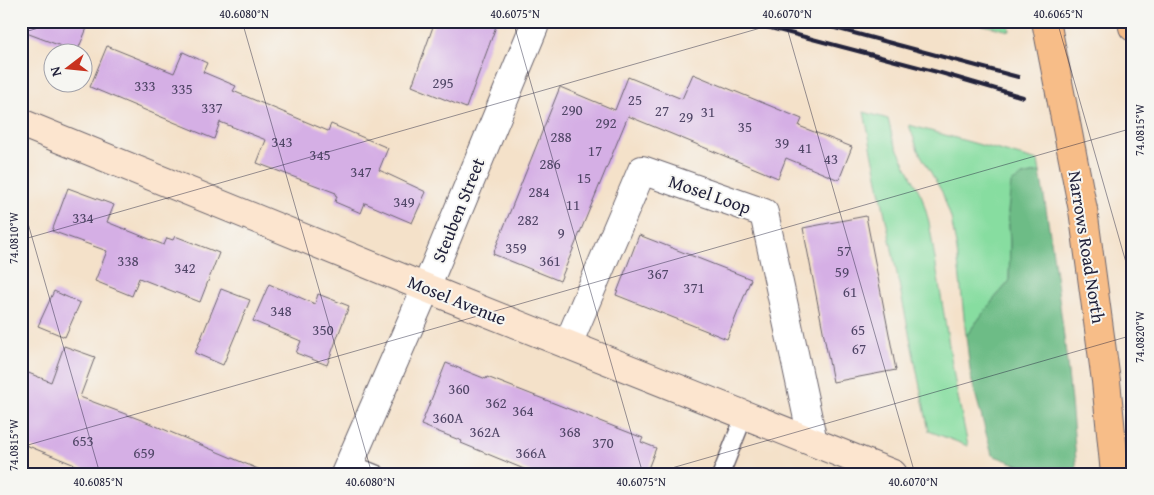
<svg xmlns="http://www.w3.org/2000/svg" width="1154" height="495" font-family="'Gentium Book Plus',serif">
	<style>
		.green { fill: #87dda0; stroke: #54806e }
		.forest { fill: #6dbc86; stroke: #486f60 }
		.building { fill: #d5afe5 }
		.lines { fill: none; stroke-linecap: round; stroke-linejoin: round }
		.lane-casing { stroke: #6c656d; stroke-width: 19 }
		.street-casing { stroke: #6c656d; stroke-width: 30 }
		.secondary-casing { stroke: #6c656d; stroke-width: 30 }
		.primary-casing { stroke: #6c656d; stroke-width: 30 }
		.highway-casing { stroke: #6c656d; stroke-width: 30 }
		.lane { stroke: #fff; stroke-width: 16 }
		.street { stroke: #fff; stroke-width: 28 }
		.secondary { stroke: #fce5cf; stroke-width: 28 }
		.primary { stroke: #f7bd88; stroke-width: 28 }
		.highway { stroke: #f7bd88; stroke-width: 28 }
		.rail { stroke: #22223b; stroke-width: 4 }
		.primary-bridge-casing { stroke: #6c656d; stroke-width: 30; stroke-linecap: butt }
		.primary-bridge { stroke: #f7bd88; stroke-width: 28 }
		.ticks { fill: none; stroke: #22223b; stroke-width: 1; stroke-opacity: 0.45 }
		.labels { text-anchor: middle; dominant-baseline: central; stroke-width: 4; stroke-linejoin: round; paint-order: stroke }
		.number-label { font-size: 15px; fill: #4f4566 }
		.street-label { font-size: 18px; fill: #22223b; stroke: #f6f6f2 }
		.neatline { fill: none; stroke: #22223b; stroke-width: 2 }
		.ticks-label { font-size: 12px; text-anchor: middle; fill: #22223b }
	</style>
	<rect width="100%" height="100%" fill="#f6f6f2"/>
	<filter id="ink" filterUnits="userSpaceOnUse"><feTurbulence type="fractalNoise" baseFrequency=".02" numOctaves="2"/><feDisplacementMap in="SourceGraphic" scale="10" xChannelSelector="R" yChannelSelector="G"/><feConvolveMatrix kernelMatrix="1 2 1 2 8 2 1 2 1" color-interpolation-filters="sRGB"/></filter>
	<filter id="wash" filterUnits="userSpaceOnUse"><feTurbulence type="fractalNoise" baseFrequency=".0096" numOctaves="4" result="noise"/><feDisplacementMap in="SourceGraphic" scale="20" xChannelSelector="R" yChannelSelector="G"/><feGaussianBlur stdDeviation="1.12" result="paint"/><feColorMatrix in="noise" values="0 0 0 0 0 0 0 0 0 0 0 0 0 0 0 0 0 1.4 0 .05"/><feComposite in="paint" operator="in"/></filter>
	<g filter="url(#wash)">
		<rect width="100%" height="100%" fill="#f4e1c9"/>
		<g class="green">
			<path d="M966,21h42l2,10z"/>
			<path d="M864,112l24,7 5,21 29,57 7,25 26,160 13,64 -39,-15z"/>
			<path d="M909,125l129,36 2,11 -18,4 -14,35 2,31 -1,40 -15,17 -28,37 -9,-85 -6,-33 -9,-26 -24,-42z"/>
		</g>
		<path class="forest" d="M1040,172c17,100 30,201 37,302h-34l-51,-19 -21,-77 -5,-42 28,-37 15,-17 1,-40 -2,-31 3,-28 11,-7z"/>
		<g id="blocks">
			<g class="building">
				<path d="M21,21h69l-13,31 -56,-21z"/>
				<path d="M435,21h63l-32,87 -54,-22z"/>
				<path d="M107,46l67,27 9,-21 24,11 -4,9 33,14 -3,5 95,40 3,-7 57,24 -9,22 47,22 -14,31 -47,-20 -4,10 -26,-11 2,-6 -2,-1 1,-2 -79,-30 9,-23 -46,-18 -6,17 -124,-52z"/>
				<path d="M693,74l109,45 -3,7 53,21 -13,33 -53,-22 -8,20 -150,-62 -68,165 -67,-27 67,-167 55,23 13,-33 54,22z"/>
				<path d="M68,188l46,17 -7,17 57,23 3,-7 6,2 2,-4 44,17 -19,49 -61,-24 -7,18 -37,-15 12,-30 -55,-20z"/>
				<path d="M866,216l30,154 -63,12 -30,-154z"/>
				<path d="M639,235l112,44 -24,60 -111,-44z"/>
				<path d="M269,284l46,20 3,-10 31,12 -22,59 -31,-12 5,-12 -48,-20z"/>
				<path d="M221,289l29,11 -27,65 -28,-12z"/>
				<path d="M54,291l26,12 -15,34 -27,-11z"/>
				<path d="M64,346l31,11 -15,40 64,24 126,53h-173l-76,-31v-73l30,12z"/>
				<path d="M446,363l40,16 1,-2 156,61 -2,4 15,6 -10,26h-110l-75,-31 1,-2 -41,-16z"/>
			</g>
		</g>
	</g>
	<g filter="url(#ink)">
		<use href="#blocks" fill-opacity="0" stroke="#6c656d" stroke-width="1"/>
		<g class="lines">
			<g class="lane-casing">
				<g id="lane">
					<path d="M350,463l27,11"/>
					<path d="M721,474l24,-60"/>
				</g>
			</g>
			<g class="street-casing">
				<g id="street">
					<path d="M568,344l74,-174 122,43 49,229"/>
					<path d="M345,474l81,-186 108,-261"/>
				</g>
			</g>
			<g class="secondary-casing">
				<path id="secondary" d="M21,123l430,175 442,176"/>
			</g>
			<g class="primary-casing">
				<path id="primary" d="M1083,210l23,171 9,93"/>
			</g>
			<g class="highway-casing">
				<path id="highway" d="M1132,21l1,6"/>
			</g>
			<use href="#lane" class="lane"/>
			<use href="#street" class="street"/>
			<use href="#secondary" class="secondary"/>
			<use href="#primary" class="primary"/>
			<use href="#highway" class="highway"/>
			<g class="rail">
				<path d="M744,21l197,52 82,24"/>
				<path d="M809,21l209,56"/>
			</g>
			<g class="primary-bridge-casing">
				<path id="primary-bridge" d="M1046,21l37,189"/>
			</g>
			<use href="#primary-bridge" class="primary-bridge"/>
		</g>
	</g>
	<path class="ticks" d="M242,21l130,453M513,21l130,453M785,21l130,453M1057,21l76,266M21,33l42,-12M21,199l79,275M21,240l764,-219M21,447l1112,-319M651,474l482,-139"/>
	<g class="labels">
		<g class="number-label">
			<text x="443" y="82">295</text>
			<text x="145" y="85">333</text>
			<text x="182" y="88">335</text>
			<text x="635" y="99">25</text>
			<text x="212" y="107">337</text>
			<text x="572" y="109">290</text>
			<text x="662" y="110">27</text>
			<text x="708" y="111">31</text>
			<text x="686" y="116">29</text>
			<text x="606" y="122">292</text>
			<text x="745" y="126">35</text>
			<text x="561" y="136">288</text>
			<text x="282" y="141">343</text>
			<text x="782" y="142">39</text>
			<text x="805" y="147">41</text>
			<text x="595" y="150">17</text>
			<text x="320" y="154">345</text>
			<text x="831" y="158">43</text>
			<text x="550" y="163">286</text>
			<text x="361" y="171">347</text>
			<text x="584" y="177">15</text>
			<text x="539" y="191">284</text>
			<text x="404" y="201">349</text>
			<text x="573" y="204">11</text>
			<text x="83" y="217">334</text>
			<text x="528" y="219">282</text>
			<text x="561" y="232">9</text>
			<text x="516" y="247">359</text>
			<text x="844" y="250">57</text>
			<text x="128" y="260">338</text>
			<text x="550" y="260">361</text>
			<text x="185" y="267">342</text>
			<text x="842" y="271">59</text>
			<text x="658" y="273">367</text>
			<text x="694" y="287">371</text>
			<text x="850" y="291">61</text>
			<text x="281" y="310">348</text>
			<text x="323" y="329">350</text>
			<text x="858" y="329">65</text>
			<text x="859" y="348">67</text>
			<text x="459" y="388">360</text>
			<text x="496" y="402">362</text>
			<text x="523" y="410">364</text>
			<text x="448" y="417">360A</text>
			<text x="485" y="431">362A</text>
			<text x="570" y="431">368</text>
			<text x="83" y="440">653</text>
			<text x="603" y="442">370</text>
			<text x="144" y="452">659</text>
			<text x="531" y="452">366A</text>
		</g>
		<g class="street-label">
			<text transform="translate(710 194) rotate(19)">Mosel Loop</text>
			<text transform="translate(458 210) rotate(-68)">Steuben Street</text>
			<text transform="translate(1087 247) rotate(81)">Narrows Road North</text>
			<text transform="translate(457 300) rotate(22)">Mosel Avenue</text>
		</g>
	</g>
	<rect width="1154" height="495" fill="none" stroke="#f6f6f2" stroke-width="55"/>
	<g transform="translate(68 68) rotate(254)"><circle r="24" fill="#f6f6f2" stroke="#a1a1a9"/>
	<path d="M0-4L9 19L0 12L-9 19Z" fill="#c8321e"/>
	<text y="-8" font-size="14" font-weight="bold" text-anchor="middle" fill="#22223b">N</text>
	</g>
	<rect x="28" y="28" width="1098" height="440" class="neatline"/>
	<g class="ticks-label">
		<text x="244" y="18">40.6080°N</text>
		<text x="515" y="18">40.6075°N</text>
		<text x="787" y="18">40.6070°N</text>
		<text x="1058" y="18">40.6065°N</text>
		<text transform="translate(1140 130) rotate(-90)" y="4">74.0815°W</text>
		<text transform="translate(14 238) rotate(-90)" y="4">74.0810°W</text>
		<text transform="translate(1140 337) rotate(-90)" y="4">74.0820°W</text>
		<text transform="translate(14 445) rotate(-90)" y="4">74.0815°W</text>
		<text x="98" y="486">40.6085°N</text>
		<text x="370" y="486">40.6080°N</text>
		<text x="641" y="486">40.6075°N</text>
		<text x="913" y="486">40.6070°N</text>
	</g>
</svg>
